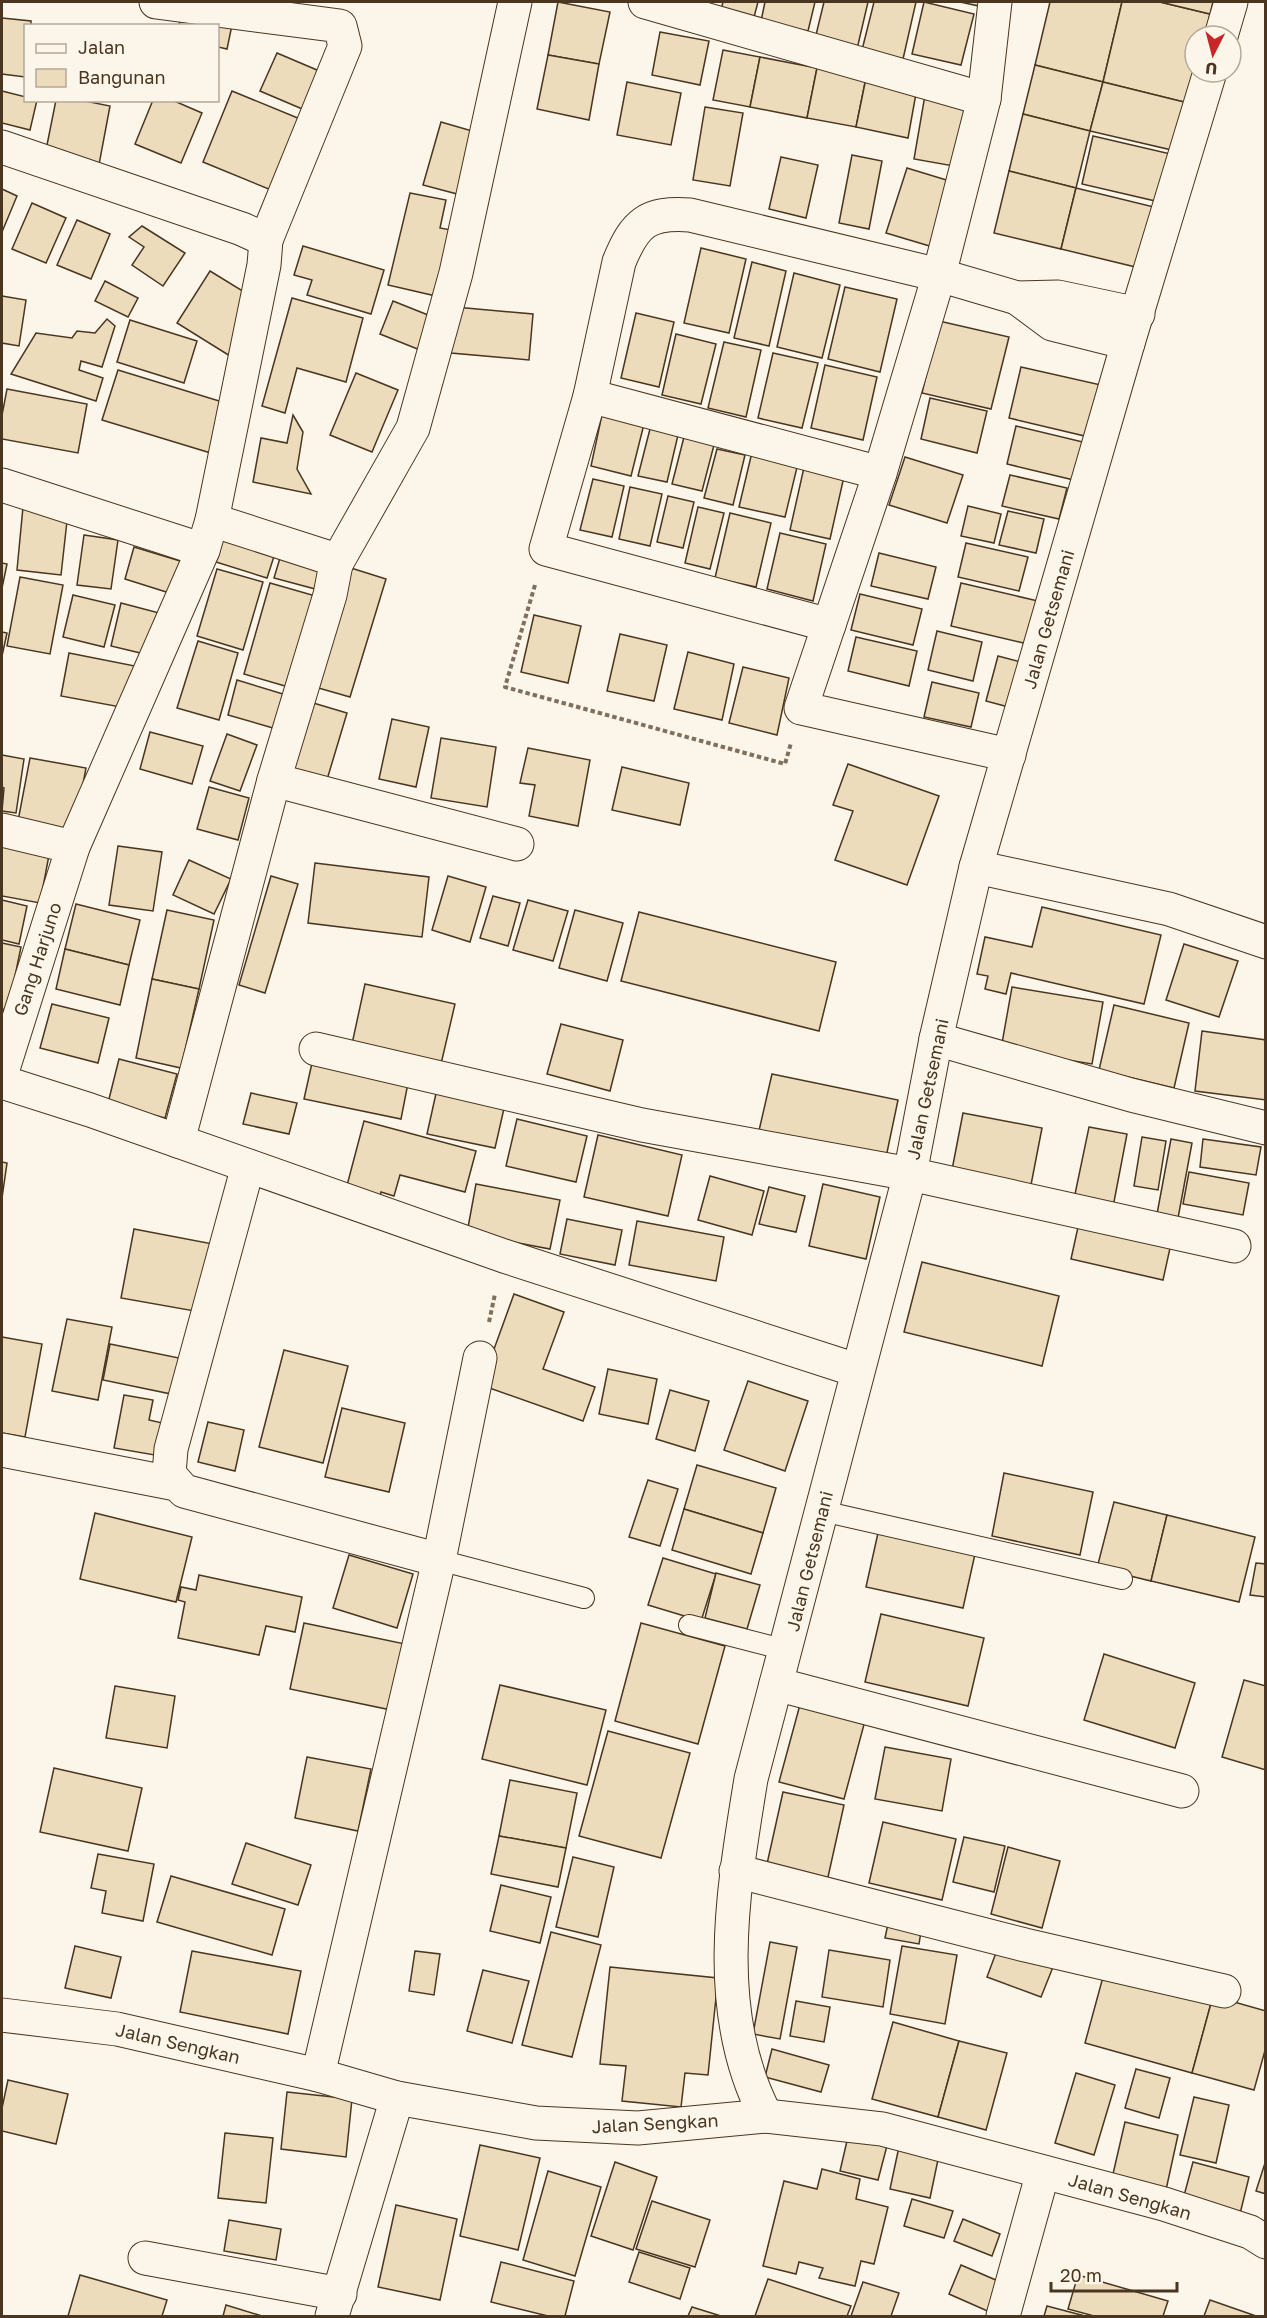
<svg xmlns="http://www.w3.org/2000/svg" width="1267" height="2318" font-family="'Golos Text',sans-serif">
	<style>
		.building { fill: #ecdcbc; stroke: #4a3520; stroke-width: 1.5 }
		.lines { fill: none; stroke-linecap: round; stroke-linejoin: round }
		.lane-casing { stroke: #4a3520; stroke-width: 22 }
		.street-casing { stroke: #4a3520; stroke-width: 35 }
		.secondary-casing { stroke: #4a3520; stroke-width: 35 }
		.path { stroke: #7f6f5c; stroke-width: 4; stroke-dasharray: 4.5 3; stroke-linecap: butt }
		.lane { stroke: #fbf6e9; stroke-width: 20 }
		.street { stroke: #fbf6e9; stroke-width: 33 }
		.secondary { stroke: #fbf6e9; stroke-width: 33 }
		.labels { text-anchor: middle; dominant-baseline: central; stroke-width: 4.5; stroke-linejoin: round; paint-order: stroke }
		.street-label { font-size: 18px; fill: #4a3520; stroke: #fbf6e9 }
	</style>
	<rect width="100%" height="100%" fill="#fbf6e9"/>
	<g class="building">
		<path d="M558,2l52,10 -11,52 -51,-9z"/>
		<path d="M723,2h35l-4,15 -33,-7z"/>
		<path d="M765,2h50l-7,29 -47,-10z"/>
		<path d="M824,2h44l-11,47 -42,-10z"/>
		<path d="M874,2h42l-13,57 -41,-9z"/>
		<path d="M924,2l50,12 -13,51 -49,-11z"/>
		<path d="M960,2h20l-1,4z"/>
		<path d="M1050,2h72l-19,80 -68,-17z"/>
		<path d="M1122,2h38l50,12 -5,22h-10v36l-7,31 -85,-21z"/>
		<path d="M1160,2h53l-3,12z"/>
		<path d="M181,13l51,12 -5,24 -9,-2v-21h-39z"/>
		<path d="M2,18l29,3v5h-5l-1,51 -23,-3z"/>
		<path d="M660,32l49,9 -9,44 -48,-10z"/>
		<path d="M723,50l37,7 -10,50 -37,-7z"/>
		<path d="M277,53l47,20 -17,38 -47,-20z"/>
		<path d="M548,55l51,9 -10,56 -52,-11z"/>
		<path d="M760,57l57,11 -10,50 -57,-11z"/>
		<path d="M1035,65l68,17 -13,49 -67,-17z"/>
		<path d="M817,68l49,10 -10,49 -49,-9z"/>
		<path d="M866,78l51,10 -9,50 -52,-11z"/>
		<path d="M627,82l54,11 -10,52 -54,-10z"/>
		<path d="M1103,82l85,21 -12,48 -86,-20z"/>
		<path d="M2,91l24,6v3h11l-7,30 -28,-7z"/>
		<path d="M232,91l73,30 -29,71 -73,-30z"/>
		<path d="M925,95l44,7 -10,65 -45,-8z"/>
		<path d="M56,100h24l30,6 -12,64 -54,-10z"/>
		<path d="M153,100h19l30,13 -21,50 -46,-19z"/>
		<path d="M705,107l38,6 -13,73 -37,-6z"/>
		<path d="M1023,114l67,17 -14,57 -67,-17z"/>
		<path d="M441,122l38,11 -18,62 -38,-10z"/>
		<path d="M1093,136l82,19 -11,48 -82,-19z"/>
		<path d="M852,155l30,6 -13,68 -30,-6z"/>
		<path d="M781,157l37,8 -12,53 -37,-9z"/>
		<path d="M907,168l46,14 -20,65 -47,-14z"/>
		<path d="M1009,171l67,17 -15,61 -67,-16z"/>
		<path d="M1076,188l86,21 -14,61 -87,-21z"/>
		<path d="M2,189l15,7 -15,36z"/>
		<path d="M410,193l36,7 -6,28 11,2 -15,66 -48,-11z"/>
		<path d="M32,203l34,15 -20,45 -34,-14z"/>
		<path d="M77,220l33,14 -19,45 -34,-14z"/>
		<path d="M142,226l43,27 -22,33 -31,-21 12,-18 -15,-10z"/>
		<path d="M303,246l81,24 -13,44 -64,-19 5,-15 -18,-5z"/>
		<path d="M701,248l45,11 -17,74 -45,-10z"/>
		<path d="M752,262l34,9 -17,75 -35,-8z"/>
		<path d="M210,271l36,22 -16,63 -53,-33z"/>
		<path d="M794,273l46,12 -18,73 -45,-11z"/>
		<path d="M105,281l33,17 -10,19 -33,-16z"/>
		<path d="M845,287l52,12 -17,73 -52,-13z"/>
		<path d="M2,296l24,4 -7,46 -17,-3z"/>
		<path d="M292,298l71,20 -17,64 -49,-14 -12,45 -23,-7z"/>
		<path d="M393,301l40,16 -13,33 -40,-16z"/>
		<path d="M455,307l78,7 -4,46 -78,-7z"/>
		<path d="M636,313l38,9 -15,65 -38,-9z"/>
		<path d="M107,319l8,7 -13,41 -21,-6 -2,9 24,8 -7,23 -85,-27 25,-41 36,5 5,-7 18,2z"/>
		<path d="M130,320l67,21 -13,42 -67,-21z"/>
		<path d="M939,321l70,16 -18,72 -69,-16z"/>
		<path d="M676,334l40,10 -15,60 -39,-9z"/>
		<path d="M724,342l37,8 -15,67 -38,-9z"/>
		<path d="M773,353l45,10 -16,65 -44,-10z"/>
		<path d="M825,365l52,12 -14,63 -52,-12z"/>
		<path d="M1021,367l80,18 -12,52 -80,-19z"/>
		<path d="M118,370l111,34 -15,50 -112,-34z"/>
		<path d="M356,373l42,17 -26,62 -42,-17z"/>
		<path d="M7,389l80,15 -9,49 -76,-14v-24z"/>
		<path d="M930,398l57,13 -10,42 -56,-14z"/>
		<path d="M603,410l42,10 -14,56 -40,-10z"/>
		<path d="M293,415l10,17 -6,37 14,25 -58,-12 8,-44 26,5z"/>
		<path d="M1016,426l71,17 -9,38 -71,-17z"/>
		<path d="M650,429l28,6 -11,47 -29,-6z"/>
		<path d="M684,437l30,8 -12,46 -30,-7z"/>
		<path d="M753,448l46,11 -14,58 -46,-10z"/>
		<path d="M717,449l28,6 -12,50 -29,-7z"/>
		<path d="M905,457l58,18 -16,48 -58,-18z"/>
		<path d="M805,463l40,9 -15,67 -40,-9z"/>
		<path d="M1010,475l57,13 -8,31 -57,-13z"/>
		<path d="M593,479l31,7 -12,51 -32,-7z"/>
		<path d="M630,487l32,7 -12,52 -31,-7z"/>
		<path d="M668,496l26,6 -11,46 -26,-6z"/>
		<path d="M968,506l33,8 -7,29 -33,-7z"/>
		<path d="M23,507l45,5 -7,63 -44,-5z"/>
		<path d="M698,507l26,6 -14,56 -25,-6z"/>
		<path d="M1008,511l36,8 -8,34 -37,-8z"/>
		<path d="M730,513l41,10 -15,64 -41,-9z"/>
		<path d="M224,532l53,15 -10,31 -51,-16z"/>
		<path d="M780,533l46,11 -13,57 -46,-12z"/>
		<path d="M84,535l34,5 -7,49 -34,-4z"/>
		<path d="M966,543l62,14 -9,34 -61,-14z"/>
		<path d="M134,547l56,17 -11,32 -54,-17z"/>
		<path d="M283,548l44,13 -8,29 -45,-12z"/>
		<path d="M879,553l57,14 -8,32 -57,-13z"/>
		<path d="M2,563l5,1 -5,24z"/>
		<path d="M351,568l35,11 -36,118 -35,-10z"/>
		<path d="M217,569l46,13 -20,68 -46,-14z"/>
		<path d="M20,577l43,8 -13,69 -43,-8z"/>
		<path d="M270,583l49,14 -27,91 -48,-14z"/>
		<path d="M961,583l77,18 -10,43 -77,-18z"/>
		<path d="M860,594l62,15 -9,36 -62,-15z"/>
		<path d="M73,595l42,10 -11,42 -41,-10z"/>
		<path d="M121,603l42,11 -10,42 -42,-10z"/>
		<path d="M534,615l47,11 -13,57 -47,-11z"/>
		<path d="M937,631l45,11 -9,39 -45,-11z"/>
		<path d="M2,632l5,1 -5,23z"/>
		<path d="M620,634l47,11 -13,56 -47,-10z"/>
		<path d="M856,637l61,14 -8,35 -61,-15z"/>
		<path d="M198,641l40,12 -19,67 -42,-12z"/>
		<path d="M688,652l46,12 -12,56 -48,-11z"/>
		<path d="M69,653l71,14 -9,42 -70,-13z"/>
		<path d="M998,656l30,8 -12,45 -30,-8z"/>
		<path d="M743,667l46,11 -12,57 -48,-12z"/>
		<path d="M237,680l46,14 -10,34 -45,-13z"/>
		<path d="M932,682l47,11 -8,34 -47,-10z"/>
		<path d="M310,702l37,11 -21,70 -37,-11z"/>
		<path d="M392,719l37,8 -13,60 -37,-8z"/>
		<path d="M150,732l53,14 -11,38 -52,-15z"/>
		<path d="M227,734l30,11 -17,46 -30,-10z"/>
		<path d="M441,738l55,9 -9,60 -56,-9z"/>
		<path d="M528,748l62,12 -12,66 -49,-10 6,-31 -15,-2z"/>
		<path d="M2,755l22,4 -8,54 -14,-2 2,-23 -2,-1z"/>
		<path d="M30,758l56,10 -12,64 -56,-11z"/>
		<path d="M848,764l91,32 -32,89 -72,-25 18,-49 -20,-6z"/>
		<path d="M622,767l67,16 -9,42 -68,-15z"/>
		<path d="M209,787l40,11 -11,42 -41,-11z"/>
		<path d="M2,846l47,9 -9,48 -38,-7z"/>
		<path d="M118,846l44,6 -9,59 -44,-6z"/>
		<path d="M189,860l42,19 -17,35 -41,-19z"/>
		<path d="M315,863l114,14 -7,60 -114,-14z"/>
		<path d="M271,876l27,8 -33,109 -26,-8z"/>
		<path d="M448,876l38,11 -16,55 -38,-12z"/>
		<path d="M493,896l27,7 -12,43 -28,-8z"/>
		<path d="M2,900l25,6 -8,38 -17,-4z"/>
		<path d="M528,900l40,11 -15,50 -40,-11z"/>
		<path d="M76,904l64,16 -11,45 -64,-16z"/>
		<path d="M1042,907l119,28 -17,69 -133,-31 -5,21 -21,-5 3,-13 -11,-2 8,-37 47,10z"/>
		<path d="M167,910l47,10 -15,69 -47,-10z"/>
		<path d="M575,910l48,13 -16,58 -48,-13z"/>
		<path d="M639,912l197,50 -17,69 -198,-50z"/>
		<path d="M2,943l19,4 -13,63 -6,-1z"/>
		<path d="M1184,944l54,17 -19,56 -53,-17z"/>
		<path d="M65,949l64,16 -9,40 -64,-16z"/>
		<path d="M152,979l47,10 -18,79 -45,-10z"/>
		<path d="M365,984l90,20 -14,60 -89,-20z"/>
		<path d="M1012,987l91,15 -11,62 -91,-15z"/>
		<path d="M52,1004l57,14 -11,45 -58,-15z"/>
		<path d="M1114,1005l75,18 -15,65 -75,-18z"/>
		<path d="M561,1024l62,16 -13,51 -63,-17z"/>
		<path d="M1202,1031l64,9v60l-71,-9z"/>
		<path d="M119,1059l58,15 -12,44 -57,-15z"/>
		<path d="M312,1063l96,20 -7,36 -97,-20z"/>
		<path d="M772,1074l126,26 -13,62 -127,-27z"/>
		<path d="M437,1089l68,15 -10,44 -68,-14z"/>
		<path d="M251,1093l46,10 -8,31 -46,-10z"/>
		<path d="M963,1113l79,15 -12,62 -79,-15z"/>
		<path d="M517,1119l70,17 -11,46 -70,-16z"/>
		<path d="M364,1121l112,30 -11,41 -65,-17 -6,21 -13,-4 -2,10 -34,-9z"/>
		<path d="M1089,1127l38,7 -14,73 -39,-8z"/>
		<path d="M598,1135l84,20 -14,61 -84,-19z"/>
		<path d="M1142,1137l24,4 -8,49 -24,-4z"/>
		<path d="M1171,1139l21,4 -14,75 -21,-4z"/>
		<path d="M1203,1139l58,8 -5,28 -56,-8z"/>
		<path d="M2,1162l5,1 -5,35z"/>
		<path d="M1189,1172l60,11 -6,32 -60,-11z"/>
		<path d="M710,1176l54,15 -12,44 -54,-15z"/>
		<path d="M476,1184l84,16 -10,49 -83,-16z"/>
		<path d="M823,1184l57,13 -14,62 -57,-13z"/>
		<path d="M769,1187l36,9 -9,36 -37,-8z"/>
		<path d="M1080,1218l92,21 -9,41 -92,-21z"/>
		<path d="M567,1219l55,11 -7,35 -55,-11z"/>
		<path d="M637,1221l87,16 -8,44 -87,-16z"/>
		<path d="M134,1229l79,15 -13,68 -79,-14z"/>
		<path d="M922,1262l137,34 -17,70 -138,-34z"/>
		<path d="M514,1294l50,18 -21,57 52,18 -12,34 -102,-36z"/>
		<path d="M67,1319l45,8 -14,73 -46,-9z"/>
		<path d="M2,1337l40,7 -17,93 -23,-4z"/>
		<path d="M110,1344l74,15 -8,36 -73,-15z"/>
		<path d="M284,1350l64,16 -25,97 -64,-16z"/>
		<path d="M608,1369l49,10 -9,45 -49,-10z"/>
		<path d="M748,1381l60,20 -23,70 -61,-21z"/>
		<path d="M670,1390l39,11 -14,50 -39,-12z"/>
		<path d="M124,1395l29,5 -4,20 22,5 -5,32 -52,-9z"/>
		<path d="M342,1408l63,15 -16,69 -64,-15z"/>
		<path d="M208,1422l36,8 -9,41 -37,-9z"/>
		<path d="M697,1465l79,23 -13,45 -79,-24z"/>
		<path d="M1004,1473l89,19 -13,63 -88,-19z"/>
		<path d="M648,1480l30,9 -18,57 -31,-9z"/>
		<path d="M1114,1502l53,13 -16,66 -54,-13z"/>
		<path d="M684,1509l79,24 -12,41 -79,-24z"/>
		<path d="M95,1513l97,24 -16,65 -96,-23z"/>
		<path d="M1167,1515l88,22 -16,65 -88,-21z"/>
		<path d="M878,1533l97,21 -12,54 -97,-21z"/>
		<path d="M349,1555l64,19 -16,54 -64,-20z"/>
		<path d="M663,1558l53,16 -15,47 -53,-16z"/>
		<path d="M1256,1563l10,1v33l-16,-2z"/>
		<path d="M716,1573l44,12 -13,44 -42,-11z"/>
		<path d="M199,1575l103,22 -7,35 -29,-6 -7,29 -81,-17 7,-36 -7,-2 3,-13 15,3z"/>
		<path d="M881,1614l103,24 -16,68 -103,-24z"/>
		<path d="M304,1623l106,22 -14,66 -106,-22z"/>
		<path d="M641,1623l84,23 -27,98 -83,-23z"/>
		<path d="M1104,1654l91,29 -20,65 -91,-28z"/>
		<path d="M1244,1680l22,6v84l-44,-13z"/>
		<path d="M500,1685l106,25 -19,75 -105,-26z"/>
		<path d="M115,1686l60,10 -8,52 -61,-10z"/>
		<path d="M801,1701l65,16 -22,82 -65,-17z"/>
		<path d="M608,1731l82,22 -29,105 -82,-22z"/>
		<path d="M885,1747l66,12 -9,52 -67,-12z"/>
		<path d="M307,1757l64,12 -13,62 -63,-13z"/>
		<path d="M54,1768l88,20 -14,63 -88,-19z"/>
		<path d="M510,1780l67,13 -11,55 -67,-12z"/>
		<path d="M783,1792l61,13 -18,81 -61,-13z"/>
		<path d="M883,1822l73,17 -14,61 -73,-17z"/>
		<path d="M499,1836l67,12 -8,39 -67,-13z"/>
		<path d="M964,1837l41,9 -11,46 -41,-10z"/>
		<path d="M246,1843l65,22 -13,40 -66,-21z"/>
		<path d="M1008,1847l52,14 -18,67 -51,-14z"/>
		<path d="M98,1854l56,10 -11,57 -41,-8 4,-22 -15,-3z"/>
		<path d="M573,1857l41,10 -16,70 -42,-10z"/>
		<path d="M171,1876l114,33 -13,46 -115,-33z"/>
		<path d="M501,1885l50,12 -11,46 -50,-12z"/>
		<path d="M889,1919l33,6 -3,19 -34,-6z"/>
		<path d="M551,1932l50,13 -29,112 -50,-12z"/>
		<path d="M770,1942l27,5 -17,92 -27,-5z"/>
		<path d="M1000,1942l55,20 -14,35 -54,-20z"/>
		<path d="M75,1946l46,11 -10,41 -46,-10z"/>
		<path d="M902,1946l55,9 -12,69 -55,-10z"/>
		<path d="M829,1950l61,10 -7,47 -61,-10z"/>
		<path d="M192,1951l109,20 -13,63 -108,-22z"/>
		<path d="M415,1951l25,3 -6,41 -25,-4z"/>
		<path d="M1106,1966l107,30 -21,77 -107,-30z"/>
		<path d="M610,1967l108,11 -10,97 -23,-2 -4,34 -59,-6 4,-35 -26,-2z"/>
		<path d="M483,1970l46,11 -17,62 -45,-12z"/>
		<path d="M1213,1996l53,15v36l-12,43 -62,-17z"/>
		<path d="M796,2001l34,6 -6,35 -34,-6z"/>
		<path d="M893,2022l66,19 -21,76 -66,-18z"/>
		<path d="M959,2041l48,12 -21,77 -48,-13z"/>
		<path d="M772,2049l57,16 -8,27 -56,-15z"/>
		<path d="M1136,2069l34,9 -11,40 -34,-10z"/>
		<path d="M1076,2073l39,12 -21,70 -39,-12z"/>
		<path d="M8,2080l60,14 -12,50 -54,-13v-23z"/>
		<path d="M287,2092l65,7 -6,58 -65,-8z"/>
		<path d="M1194,2097l35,8 -13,58 -36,-8z"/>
		<path d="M1125,2122l53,13 -14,64 -54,-12z"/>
		<path d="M850,2128l39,10 -11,42 -38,-9z"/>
		<path d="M225,2133l48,5 -7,65 -48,-5z"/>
		<path d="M900,2142l40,8 -10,48 -40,-9z"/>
		<path d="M480,2145l60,13 -22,92 -58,-14z"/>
		<path d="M1266,2160v34l-10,-3z"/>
		<path d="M615,2162l42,15 -24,73 -42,-14z"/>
		<path d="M1193,2162l56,15 -11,45 -57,-15z"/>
		<path d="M822,2169l38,10 -4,20 32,8 -14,57 -13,-3 -6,25 -36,-8 4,-10 -24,-6 -3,12 -33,-8 21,-85 33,8z"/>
		<path d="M548,2171l53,16 -26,89 -52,-16z"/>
		<path d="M912,2199l41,12 -9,27 -40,-12z"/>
		<path d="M652,2201l58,19 -15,47 -59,-18z"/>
		<path d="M396,2205l61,14 -17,81 -62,-13z"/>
		<path d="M963,2219l37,15 -8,22 -38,-15z"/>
		<path d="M229,2220l52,9 -5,31 -52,-9z"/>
		<path d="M639,2252l51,16 -10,31 -51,-17z"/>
		<path d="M501,2262l73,19 -9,35h-17l-57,-14z"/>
		<path d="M961,2265l44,19 -13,29 -43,-19z"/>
		<path d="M80,2275l87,25 -5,16h-94z"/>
		<path d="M1078,2275l90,26 -5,15h-69l-26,-7z"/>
		<path d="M768,2279l83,27 -4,10h-92z"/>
		<path d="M863,2282l36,11 -8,23h-40z"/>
		<path d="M1210,2300l46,16h-52z"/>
		<path d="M226,2305l36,11h-39z"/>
		<path d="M1047,2306l38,10h-41z"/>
		<path d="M692,2307l29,9h-33z"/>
	</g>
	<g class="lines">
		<g class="lane-casing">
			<g id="lane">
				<path d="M822,1511l300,68"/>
				<path d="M439,1560l145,38"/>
				<path d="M689,1625l97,25"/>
			</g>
		</g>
		<g class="street-casing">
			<g id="street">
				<path d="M156,2l184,24 5,20 -79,194"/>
				<path d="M645,2l339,97"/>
				<path d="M995,2l-11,97 -45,176 -59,198 -79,235 208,47"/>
				<path d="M1221,36l10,-34"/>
				<path d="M2,147l240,82 24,11 -2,25 -52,255 -9,30 -130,297 -71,225"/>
				<path d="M1017,298l41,-1 80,17"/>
				<path d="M590,396l290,77"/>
				<path d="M2,485l201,65"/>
				<path d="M336,564l77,-136 43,-155 59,-271"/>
				<path d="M829,625l-283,-76 44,-153 29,-134c16,-39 28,-50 71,-47l249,60 78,23 35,26 76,19"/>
				<path d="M274,780l243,64"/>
				<path d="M2,830l71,17"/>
				<path d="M976,867l193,42 97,33"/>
				<path d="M936,1039l195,56 135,33"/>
				<path d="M316,1049l326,76 268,49 324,72"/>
				<path d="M2,1082l88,28 414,146 352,114"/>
				<path d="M178,1141l96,-361 56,-185 6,-31 -3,-5 -121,-39"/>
				<path d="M248,1166l-77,283 -2,25 15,17 255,69"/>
				<path d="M2,1450l174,34"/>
				<path d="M776,1684l406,107"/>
				<path d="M736,1871l289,74 199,46"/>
				<path d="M318,2075l121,-515 41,-202"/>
				<path d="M766,2116c-55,-104 -33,-226 -15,-337l159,-605 26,-135 40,-172 152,-524 82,-271"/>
				<path d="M145,2258l195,36"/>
				<path d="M332,2316l65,-218"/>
				<path d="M1003,2316l40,-144"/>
			</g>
		</g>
		<g class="secondary-casing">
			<path id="secondary" d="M2,2015l115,14 201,46 79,23 139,25 102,5 128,-12 116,13 282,75 86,28 16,10"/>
		</g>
		<g class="path">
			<path d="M535,585l-30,102 280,77 6,-21"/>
			<path d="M489,1322l6,-28"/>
		</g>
		<use href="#lane" class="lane"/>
		<use href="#street" class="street"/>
		<use href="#secondary" class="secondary"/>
	</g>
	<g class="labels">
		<g class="street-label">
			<text transform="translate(1048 619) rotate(-74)">Jalan Getsemani</text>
			<text transform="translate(37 959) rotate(-72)">Gang Harjuno</text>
			<text transform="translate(927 1089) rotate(-78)">Jalan Getsemani</text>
			<text transform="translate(809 1561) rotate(-76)">Jalan Getsemani</text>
			<text transform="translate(178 2043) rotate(13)">Jalan Sengkan</text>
			<text transform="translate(655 2123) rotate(-3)">Jalan Sengkan</text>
			<text transform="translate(1130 2196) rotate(16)">Jalan Sengkan</text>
		</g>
	</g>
	<rect width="1267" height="2318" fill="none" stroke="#4a3520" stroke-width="6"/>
	<rect x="24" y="24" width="195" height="78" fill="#fbf6e9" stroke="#b4a999" stroke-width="1.5"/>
	<rect x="36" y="44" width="30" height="9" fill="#fbf6e9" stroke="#b4a999" stroke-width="1.5"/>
	<text x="78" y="54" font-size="18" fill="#4a3520">Jalan</text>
	<rect x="36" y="69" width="30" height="18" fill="#ecdcbc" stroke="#b4a999" stroke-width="1.5"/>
	<text x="78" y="84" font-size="18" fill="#4a3520">Bangunan</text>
	<g transform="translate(1213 54) rotate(186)"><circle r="28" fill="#fbf6e9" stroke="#b4a999" stroke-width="1.5"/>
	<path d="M0-4.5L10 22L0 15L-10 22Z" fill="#c62828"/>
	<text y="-9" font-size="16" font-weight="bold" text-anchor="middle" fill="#4a3520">U</text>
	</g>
	<path d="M1051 2282v9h126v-9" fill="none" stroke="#4a3520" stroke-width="3"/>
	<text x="1060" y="2282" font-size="18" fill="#4a3520" stroke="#fbf6e9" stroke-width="4.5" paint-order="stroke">20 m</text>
</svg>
